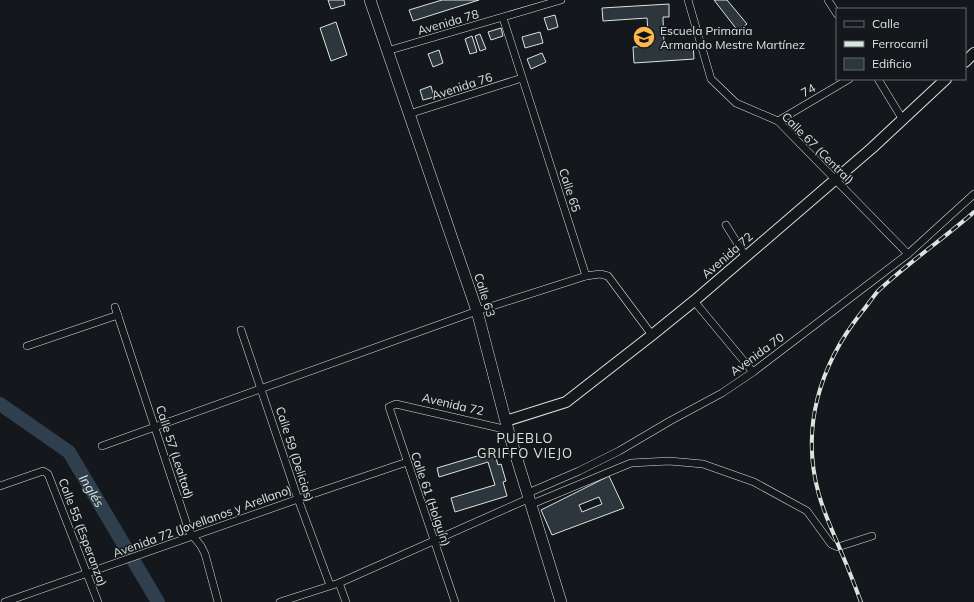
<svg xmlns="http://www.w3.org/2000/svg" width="974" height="602" font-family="Mulish,sans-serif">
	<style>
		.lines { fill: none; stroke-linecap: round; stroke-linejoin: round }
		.river { stroke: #2f3f4d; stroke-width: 14 }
		.building { fill: #2c363c; stroke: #d8e6dc; fill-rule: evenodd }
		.street-casing { stroke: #d8e6dc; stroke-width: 8 }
		.secondary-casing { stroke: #d8e6dc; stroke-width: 12 }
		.primary-casing { stroke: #d8e6dc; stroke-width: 12 }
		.street { stroke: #14181c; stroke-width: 7 }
		.secondary { stroke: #14181c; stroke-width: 10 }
		.primary { stroke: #14181c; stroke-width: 11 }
		.rail-casing { stroke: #d8e6dc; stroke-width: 4 }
		.rail { stroke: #14181c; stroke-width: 2.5; stroke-dasharray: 8; stroke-linecap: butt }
		.labels { text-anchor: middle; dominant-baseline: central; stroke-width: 3; stroke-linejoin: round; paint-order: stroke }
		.street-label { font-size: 12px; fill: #d8e6dc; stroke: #14181c }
		.poi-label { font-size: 12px; fill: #d8e6dc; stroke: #14181c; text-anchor: start }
		.neighbourhood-label { font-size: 13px; letter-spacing: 1px; fill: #d8e6dc; stroke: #14181c }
		.water-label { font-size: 13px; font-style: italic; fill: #d8e6dc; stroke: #14181c }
	</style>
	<rect width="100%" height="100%" fill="#14181c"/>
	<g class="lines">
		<path class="river" id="s1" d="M0,404l69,48 89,150"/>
	</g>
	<g class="building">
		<path d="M328,0h16l1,5 -14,4z"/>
		<path d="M442,0h37l-66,21 -4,-11z"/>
		<path d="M714,0h13l20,24 -9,7z"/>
		<path d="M669,4v13h-6l1,28 29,-2 1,16 -60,4 -1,-16 16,-1 -2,-28 -44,3 -1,-13z"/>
		<path d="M555,15l3,12 -10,3 -4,-12z"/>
		<path d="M336,22l11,33 -16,6 -11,-33z"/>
		<path d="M501,28l2,8 -12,4 -3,-8z"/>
		<path d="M540,32l3,11 -18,5 -3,-11z"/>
		<path d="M480,34l6,15 -6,2 -5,-15z"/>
		<path d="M472,36l5,16 -7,2 -5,-15z"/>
		<path d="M439,50l4,13 -10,4 -5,-13z"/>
		<path d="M542,53l4,9 -15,7 -4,-10z"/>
		<path d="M431,86l3,11 -11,3 -3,-10z"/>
		<path d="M494,451l4,14 3,-1 5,17 -3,1 4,14 -52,16 -4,-14 44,-13 -7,-23 -49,15 -2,-9z"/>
		<path d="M609,476l15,32 -72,27 -11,-25zM599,497l3,7 -20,8 -3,-7z"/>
	</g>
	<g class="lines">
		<g class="street-casing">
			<g id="street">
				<path d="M688,0l23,79 25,24 42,18 130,133"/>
				<path d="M828,0l9,14"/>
				<path d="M503,18l83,258"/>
				<path d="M387,51l174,-51"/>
				<path d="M878,79l25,41"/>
				<path d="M409,114l113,-36"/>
				<path d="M778,121l71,-42"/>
				<path d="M726,225l20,32"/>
				<path d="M694,301l59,71"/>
				<path d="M115,307l74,224 12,15 4,8 13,48"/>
				<path d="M241,330l57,169 32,86"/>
				<path d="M27,346l91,-31"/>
				<path d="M102,446l375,-135 109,-35 14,-2 8,2 44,59"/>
				<path d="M0,486l43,-15 5,3 50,128"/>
				<path d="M528,493l51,-22 40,-20 51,-30 52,-28 31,-21 155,-118 66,-60"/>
				<path d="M532,504l99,-41 38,-2 34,3 51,18 53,29 24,33 7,3 34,-11"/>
				<path d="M339,583l7,19"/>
				<path d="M5,602l293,-103 109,-37"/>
				<path d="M280,602l59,-19 191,-85"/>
				<path d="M455,602l-66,-195 7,-3 112,26"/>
			</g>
		</g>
		<g class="secondary-casing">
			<g id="secondary">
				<path d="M965,62l9,-9"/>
				<path d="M506,421l60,-19 86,-67 42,-34 178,-153 74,-69"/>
			</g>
		</g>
		<g class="primary-casing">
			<path id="primary" d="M370,0l107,311 31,119 53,172"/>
		</g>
		<use href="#street" class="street"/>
		<use href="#secondary" class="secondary"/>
		<use href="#primary" class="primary"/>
		<g class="rail-casing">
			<path id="rail" d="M861,602c-6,-16 -12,-32 -19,-48 -8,-20 -17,-38 -23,-59 -19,-67 1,-130 42,-182 6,-7 11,-15 17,-22 30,-28 65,-52 96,-79"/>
		</g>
		<use href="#rail" class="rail"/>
	</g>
	<defs>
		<g id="school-disc" transform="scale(1.15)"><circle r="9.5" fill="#ffb74d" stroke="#14181c"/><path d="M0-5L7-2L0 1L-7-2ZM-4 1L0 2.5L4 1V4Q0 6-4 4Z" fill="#111"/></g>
	</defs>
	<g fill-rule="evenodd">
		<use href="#school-disc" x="644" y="37"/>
	</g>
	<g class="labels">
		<g class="street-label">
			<text transform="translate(448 22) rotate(-16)">Avenida 78</text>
			<text transform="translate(462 86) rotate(-18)">Avenida 76</text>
			<text transform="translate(808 90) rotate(-30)">74</text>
			<text transform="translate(818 148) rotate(45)">Calle 67 (Central)</text>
			<text transform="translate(570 190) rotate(72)">Calle 65</text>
			<text transform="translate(727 255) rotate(-41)">Avenida 72</text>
			<text transform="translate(485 295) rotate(73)">Calle 63</text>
			<text transform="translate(757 354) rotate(-36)">Avenida 70</text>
			<text transform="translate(453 404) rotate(13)">Avenida 72</text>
			<text transform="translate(175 452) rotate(72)">Calle 57 (Lealtad)</text>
			<text transform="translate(295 454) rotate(72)">Calle 59 (Delicias)</text>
			<text transform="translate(431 499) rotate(71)">Calle 61 (Holguín)</text>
			<text transform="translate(202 521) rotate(-20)">Avenida 72 (Jovellanos y Arellano)</text>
			<text transform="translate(83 532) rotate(69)">Calle 55 (Esperanza)</text>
		</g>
		<g class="poi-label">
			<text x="660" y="30">Escuela Primaria<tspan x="660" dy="14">Armando Mestre Martínez</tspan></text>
		</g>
		<g class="neighbourhood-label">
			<text x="525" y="438">PUEBLO<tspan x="525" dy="15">GRIFFO VIEJO</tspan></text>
		</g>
		<g class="water-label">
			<text stroke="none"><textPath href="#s1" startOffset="129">Inglés</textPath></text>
		</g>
	</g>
	<rect x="836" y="8" width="130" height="72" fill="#14181c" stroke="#626a69"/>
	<rect x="844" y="21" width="20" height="6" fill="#14181c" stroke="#626a69"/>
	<text x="872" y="28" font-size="12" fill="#d8e6dc">Calle</text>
	<rect x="844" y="41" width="20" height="6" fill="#d8e6dc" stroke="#626a69"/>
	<text x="872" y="48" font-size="12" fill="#d8e6dc">Ferrocarril</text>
	<rect x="844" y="58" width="20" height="12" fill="#2c363c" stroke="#626a69"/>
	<text x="872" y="68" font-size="12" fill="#d8e6dc">Edificio</text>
</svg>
